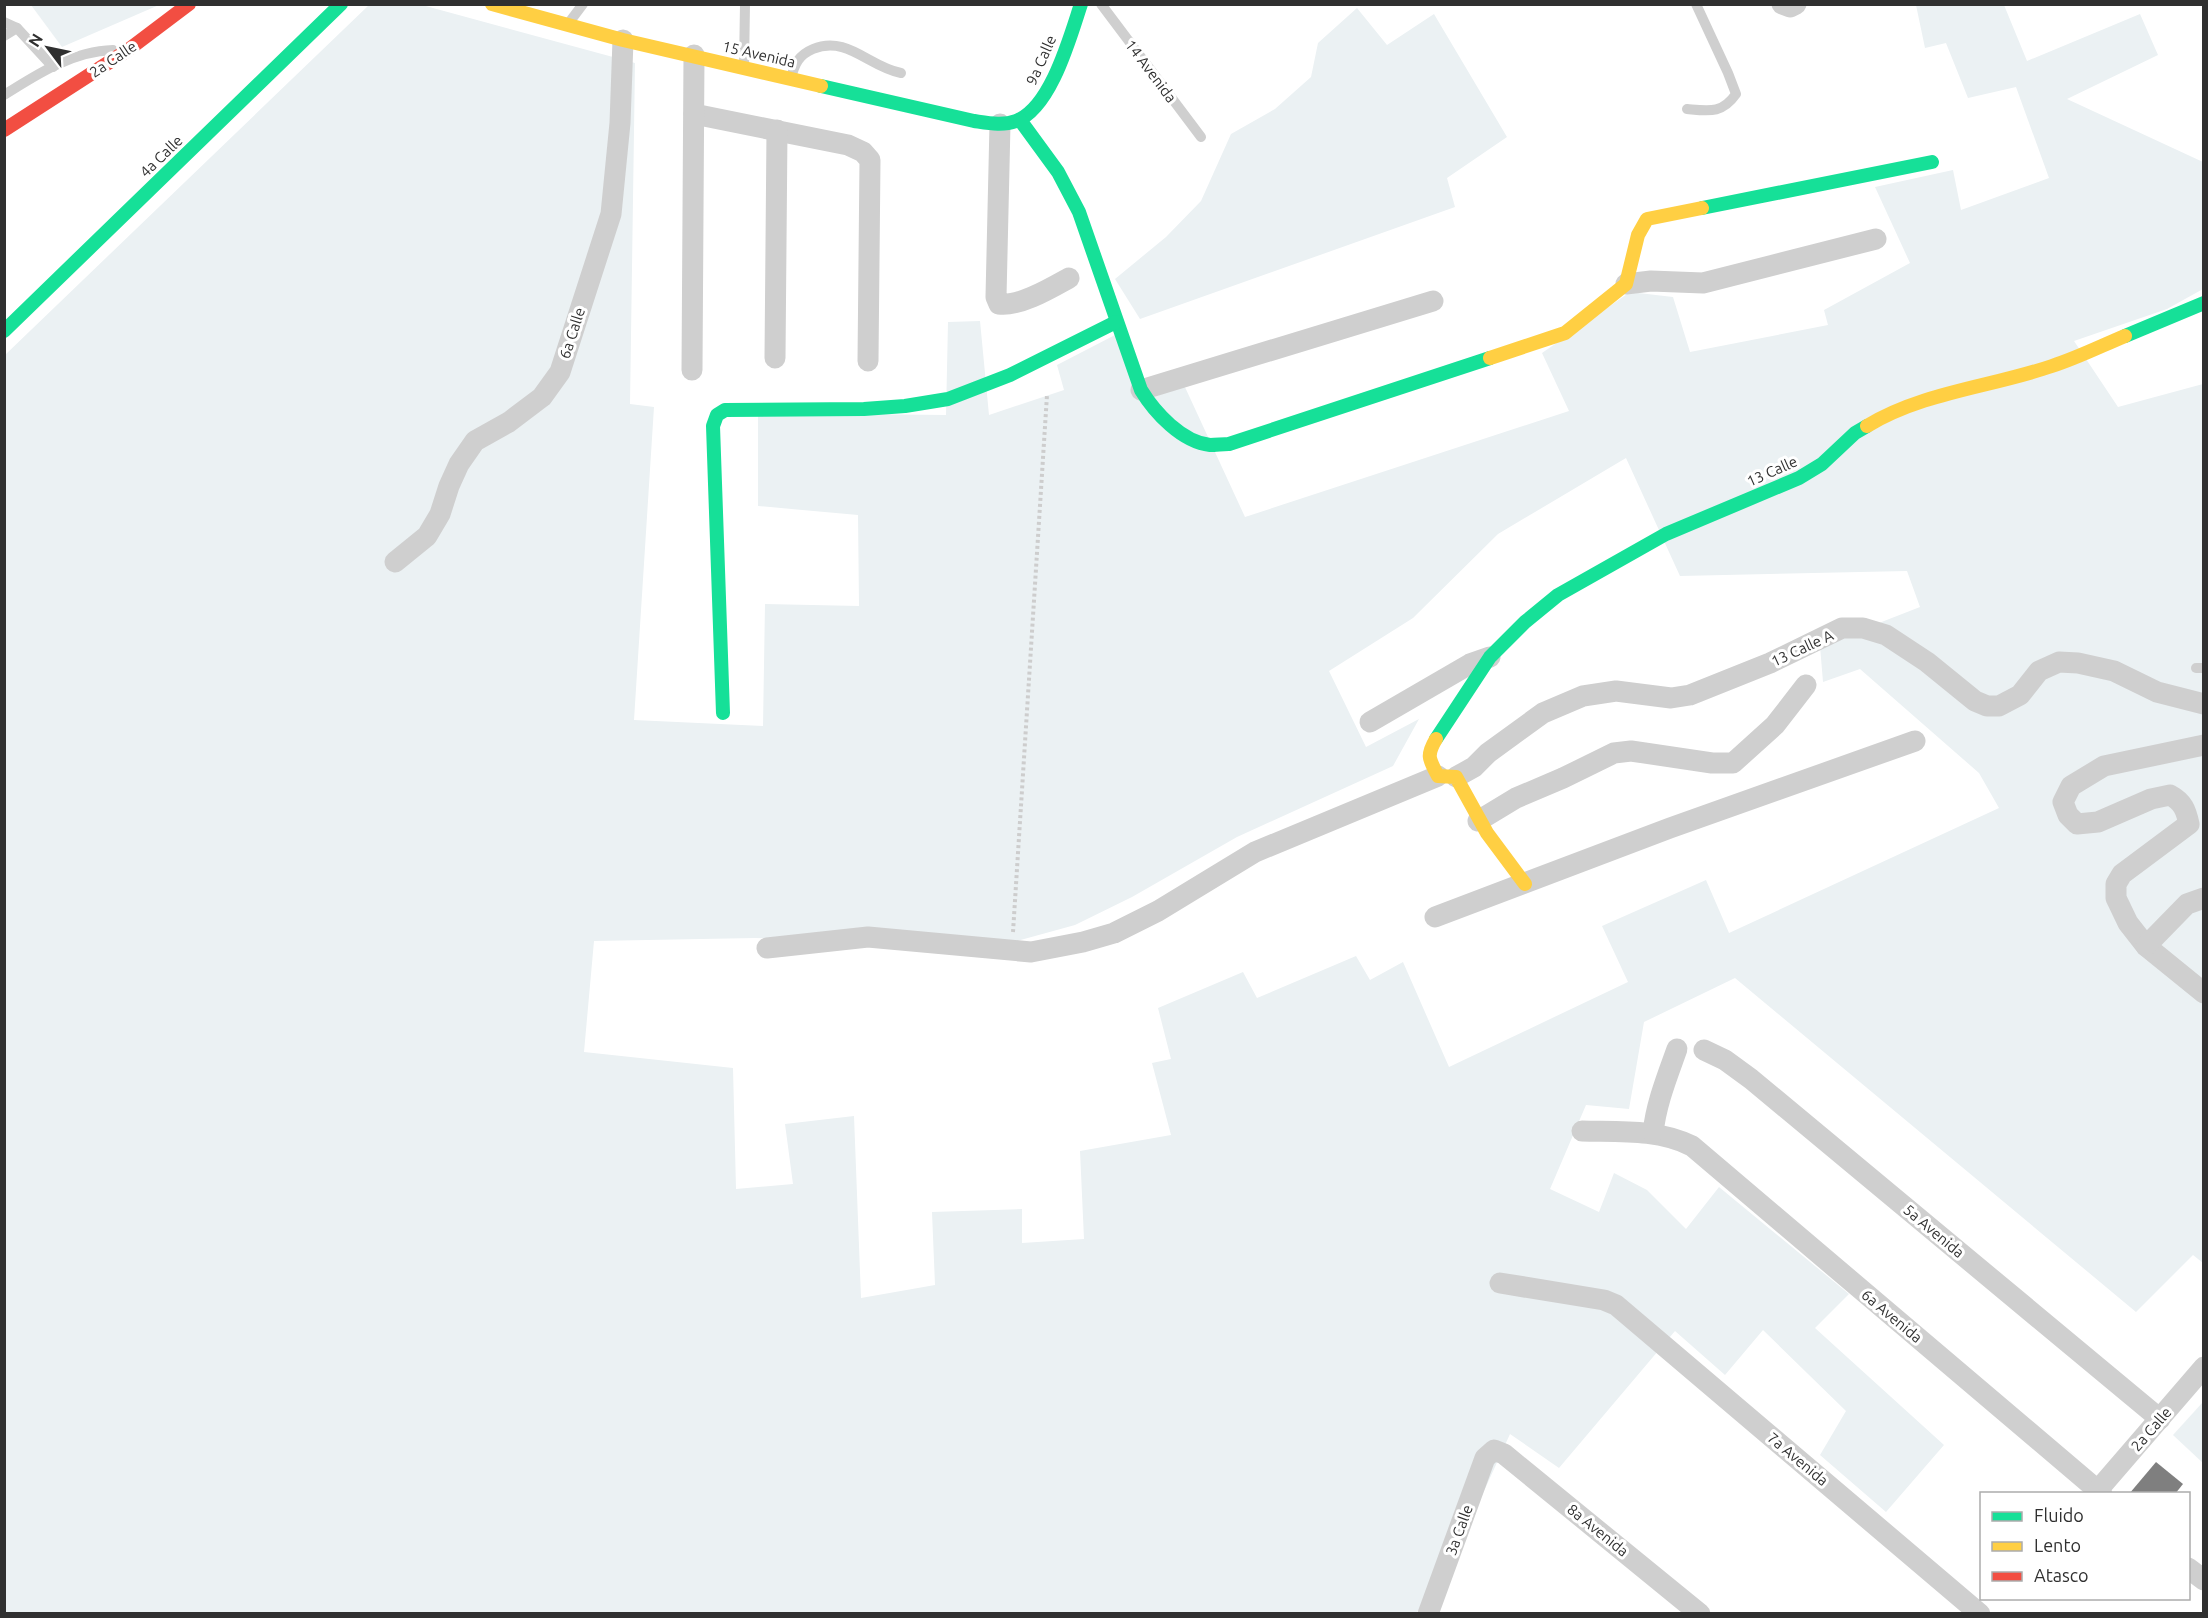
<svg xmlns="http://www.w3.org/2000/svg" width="2208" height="1618" font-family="Ubuntu,sans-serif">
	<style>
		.green { fill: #ebf1f3; fill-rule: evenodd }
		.building { fill: #7f7f7f }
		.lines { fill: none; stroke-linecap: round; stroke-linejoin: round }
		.path { stroke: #cdcdcd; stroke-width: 4; stroke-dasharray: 3 3; stroke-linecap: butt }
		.lane { stroke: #cfcfcf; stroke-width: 10 }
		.street { stroke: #cfcfcf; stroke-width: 21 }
		.fast { stroke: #16e098; stroke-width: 14 }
		.slow { stroke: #ffcf43; stroke-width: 14 }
		.jam { stroke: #f24e42; stroke-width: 14 }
		.labels { text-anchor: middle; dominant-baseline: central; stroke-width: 6; stroke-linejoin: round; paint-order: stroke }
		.street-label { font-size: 15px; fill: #303030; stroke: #fff }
	</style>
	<rect width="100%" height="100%" fill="#fff"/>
	<g class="green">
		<path d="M31,5h128l-97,42z"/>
		<path d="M369,5h53l213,58 -5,341 24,3 -20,313 129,6 2,-122 94,2 -1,-91 -100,-9v-93l188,2 2,-93 32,-1 9,94 75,-25 -7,-25 58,-30 27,67 42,-17 61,132 324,-106 -27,-58 88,-61 43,5 17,55 138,-27 -4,-15 86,-47 -35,-76 78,-17 8,40 88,-32 -33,-91 -48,11 -22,-55 -21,5 -9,-43h88l23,56 113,-47 18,41 -91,44 136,63v127l-36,20 -93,32 44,66 85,-23v879l-10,-8 -57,57 -401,-334 -91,44 -15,87 -43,-4 -36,84 49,23 15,-39 33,17 39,39 33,-42 130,107 -34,34 129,117 -58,67 -66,-57 26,-44 -83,-81 -38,45 -50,-44 -116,137 -49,-34 -68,149 -26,30 -1411,1v-1259zM1626,458l54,118 227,-5 13,36 -100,39 3,36 37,-13 119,104 20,35 -270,125 -23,-53 -104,46 26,56 -179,85 -46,-105 -33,18 -14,-24 -99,42 -14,-26 -85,36 13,51 -19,4 19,72 -91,16 4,88 -62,4v-34l-90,3 3,73 -74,13 -7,-182 -69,8 8,60 -57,5 -3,-121 -149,-16 10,-111 161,-3 251,6 69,-19 57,-28 105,-60 156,-71 26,-47 -53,28 -37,-76 84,-53 85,-84z"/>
		<path d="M1357,8l30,37 47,-31 73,123 -60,41 8,29 -315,112 -25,-40 51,-42 35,-36 30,-67 44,-25 36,-32 7,-34z"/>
		<path d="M2203,1402v61l-30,-28z"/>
	</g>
	<path class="building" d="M2156,1462l27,22 -8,10h-46z"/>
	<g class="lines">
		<path class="path" d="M1013,932l34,-537"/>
		<g class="lane">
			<path d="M1101,4l100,133"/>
			<path d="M4,22l13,6"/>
			<path d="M568,24l15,-20"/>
			<path d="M4,36l13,-8 36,39"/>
			<path d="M744,67l1,-63"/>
			<path d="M791,78c4,-15 8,-23 22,-29 34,-14 56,18 88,24"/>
			<path d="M4,95c33,-21 69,-44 109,-45"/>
			<path d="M1687,109c22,2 35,5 49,-15l-8,-21 -32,-69"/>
			<path d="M2196,668h8"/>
		</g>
		<g class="street">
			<path d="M1782,4l8,3 6,-3"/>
			<path d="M694,114l154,31 15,7 7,8 -2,201"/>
			<path d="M1000,124l-4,173 3,7c20,3 52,-16 70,-26"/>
			<path d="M1626,284l25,-3 52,2 173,-44"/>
			<path d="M775,358l2,-228"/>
			<path d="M692,370l2,-315"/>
			<path d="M1141,390l292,-89"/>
			<path d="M395,562l32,-26 13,-22 9,-28 10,-22 16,-23 34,-19 33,-25 18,-25 51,-158 9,-91 3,-83"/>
			<path d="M1370,722l100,-58 20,-7"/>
			<path d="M2204,745l-100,21 -33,20 -8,16 5,13 9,9 21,-2 53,-23 19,-4c13,7 16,15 19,29l-67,50 -6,10v14l12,25 18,23 58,47"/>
			<path d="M1456,777l18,-10 14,-14 55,-40 40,-17 33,-5 55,7 19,-3 80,-32 72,-35h21l23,7 41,27 48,39 12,5h12l21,-11 19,-24 20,-9 19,1 36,8 43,21 47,12"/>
			<path d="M1478,821l38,-23 47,-20 51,-25 17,-2 81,12h21l42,-38 31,-40"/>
			<path d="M1435,917l235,-89 245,-87"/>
			<path d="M2146,946l41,-42 17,-6"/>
			<path d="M767,948l101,-11 163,15 52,-10 31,-9 44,-22 97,-59 183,-76"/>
			<path d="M1704,1050l21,10 26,19 409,340"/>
			<path d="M1582,1131c37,1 76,-2 110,15l410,348"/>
			<path d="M1653,1133c3,-29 14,-56 24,-84"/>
			<path d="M1500,1283l104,17 12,5 364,309"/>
			<path d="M2098,1490l106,-123"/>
			<path d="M2188,1568l16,12"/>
			<path d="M1428,1614l57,-156 9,-8 10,4 196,160"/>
		</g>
		<g class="fast">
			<path d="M821,86l153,35c14,2 29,5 42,0 35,-13 54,-84 65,-117"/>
			<path d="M1020,120l38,52 21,40 62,178c14,23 41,52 69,55 6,0 13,-1 19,-1l261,-86"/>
			<path d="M1702,208l230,-46"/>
			<path d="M4,331l337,-327"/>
			<path d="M2125,336l79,-33"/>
			<path d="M723,713l-10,-287 4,-11 8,-5 139,-1 41,-3 43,-7 62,-24 106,-53"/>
			<path d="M1436,739l54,-82 35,-35 33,-27 108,-61 133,-56 23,-14 33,-31 12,-7"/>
		</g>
		<g class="slow">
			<path d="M492,4l131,36 198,46"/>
			<path d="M1490,358l75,-25 61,-49 12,-49 9,-16 55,-11"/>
			<path d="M1867,426c56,-34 124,-39 185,-60 25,-8 49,-20 73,-30"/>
			<path d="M1436,739c-10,17 -7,20 2,37l18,1 31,56 38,51"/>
		</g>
		<path class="jam" d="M4,130l124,-80 61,-46"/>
	</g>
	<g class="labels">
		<g class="street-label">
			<text transform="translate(759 54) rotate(13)">15 Avenida</text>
			<text transform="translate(113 59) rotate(-34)">2a Calle</text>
			<text transform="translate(1041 60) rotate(-66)">9a Calle</text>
			<text transform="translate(1151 71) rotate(53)">14 Avenida</text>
			<text transform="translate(161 156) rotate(-44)">4a Calle</text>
			<text transform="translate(572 333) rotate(-72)">6a Calle</text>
			<text transform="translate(1772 471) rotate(-24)">13 Calle</text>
			<text transform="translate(1802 648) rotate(-25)">13 Calle A</text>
			<text transform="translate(1934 1231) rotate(40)">5a Avenida</text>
			<text transform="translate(1892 1316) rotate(40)">6a Avenida</text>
			<text transform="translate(2151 1429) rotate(-49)">2a Calle</text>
			<text transform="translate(1798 1459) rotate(40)">7a Avenida</text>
			<text transform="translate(1459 1530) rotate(-70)">3a Calle</text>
			<text transform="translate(1598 1530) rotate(39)">8a Avenida</text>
		</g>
	</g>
	<rect width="2208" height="1618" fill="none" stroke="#303030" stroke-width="12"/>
	<rect x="1980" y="1492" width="210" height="108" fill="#ffffff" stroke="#acacac" stroke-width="1.5"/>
	<rect x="1992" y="1512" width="30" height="9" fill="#16e098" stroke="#acacac" stroke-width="1.5"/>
	<text x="2034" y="1522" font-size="18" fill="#303030">Fluido</text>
	<rect x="1992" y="1542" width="30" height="9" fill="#ffcf43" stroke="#acacac" stroke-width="1.5"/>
	<text x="2034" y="1552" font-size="18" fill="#303030">Lento</text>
	<rect x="1992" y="1572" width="30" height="9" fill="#f24e42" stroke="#acacac" stroke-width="1.5"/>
	<text x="2034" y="1582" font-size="18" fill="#303030">Atasco</text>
	<g transform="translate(48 48) rotate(302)" stroke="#ffffff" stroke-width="4.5" paint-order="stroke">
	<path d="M0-4.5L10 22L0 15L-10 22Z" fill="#303030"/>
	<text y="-9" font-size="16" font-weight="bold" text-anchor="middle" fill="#303030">N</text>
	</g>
</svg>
